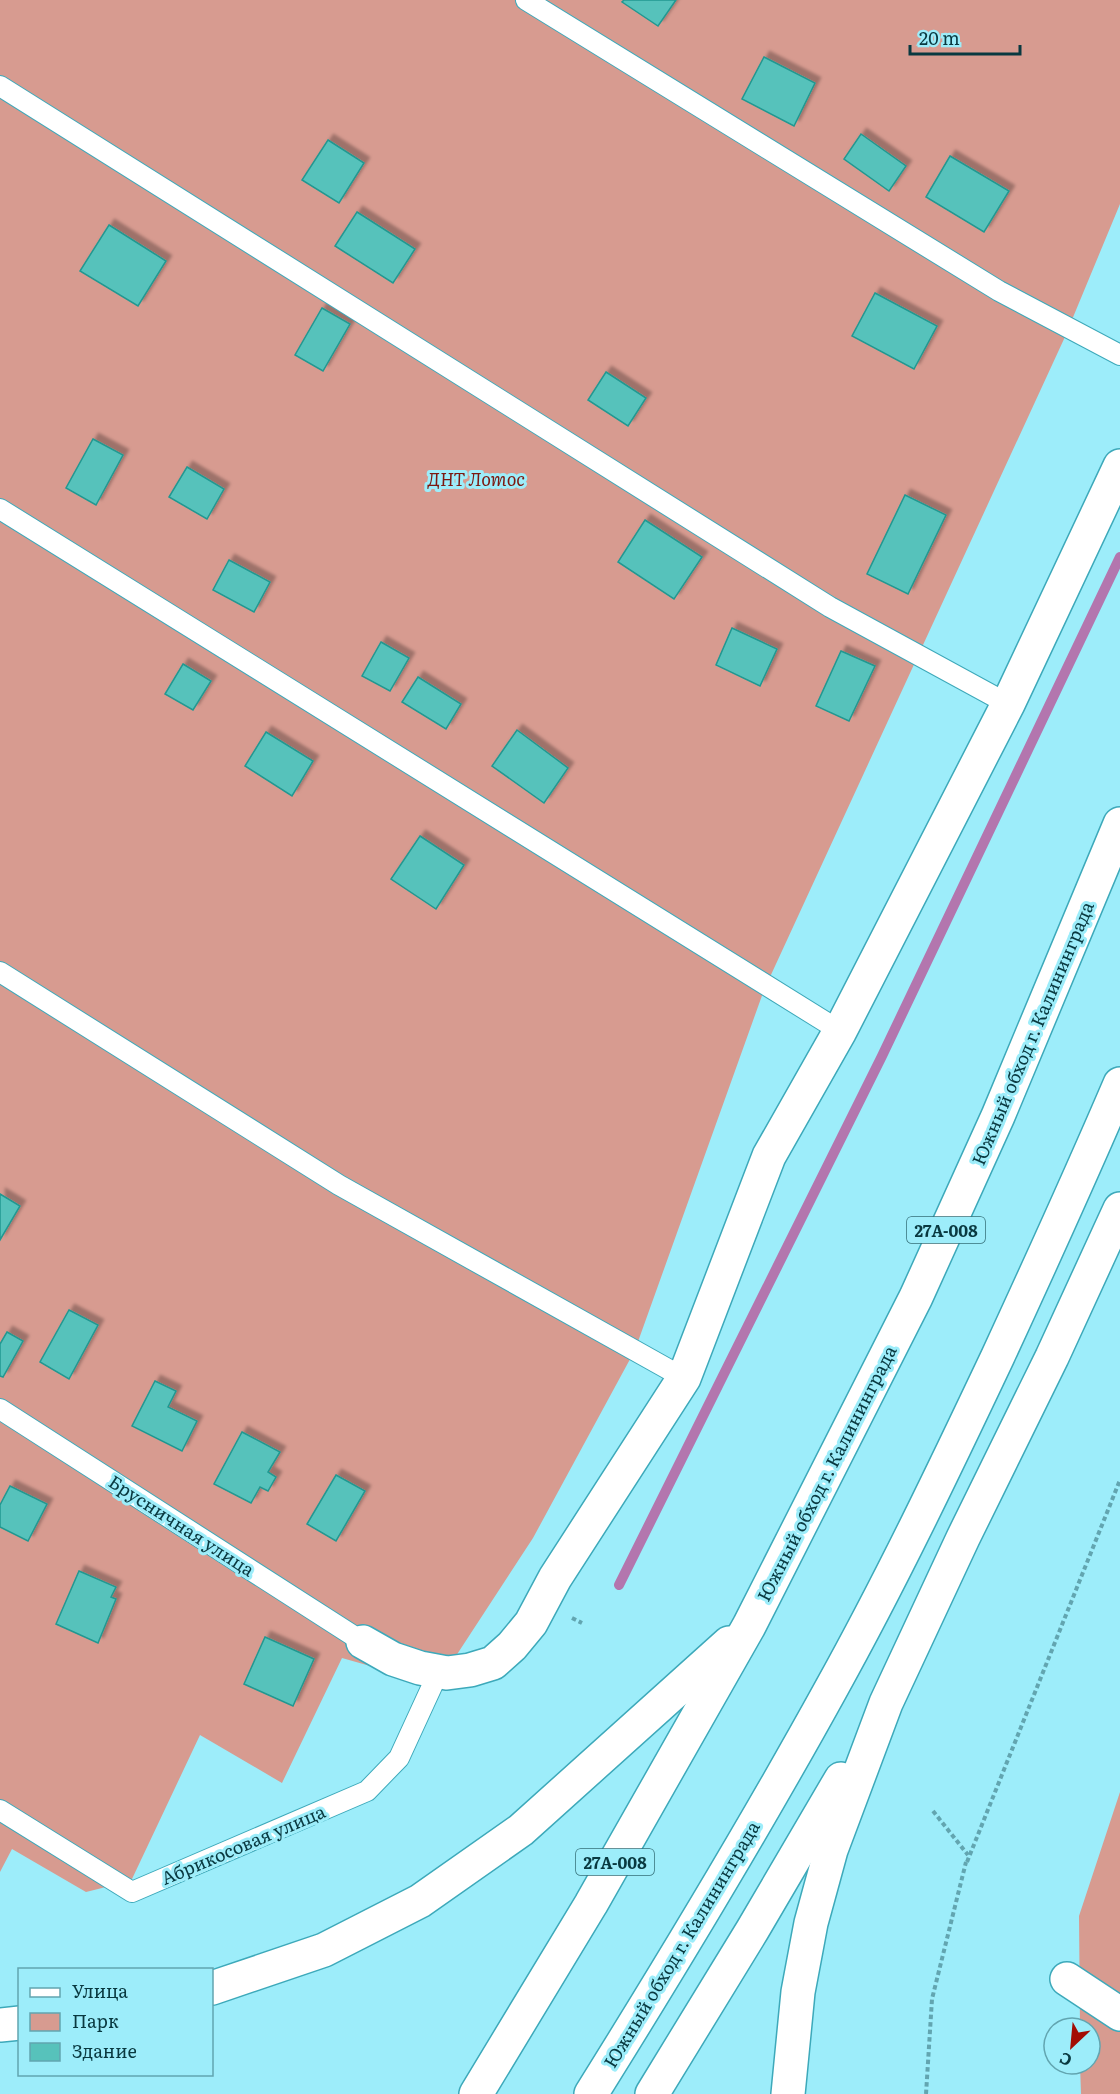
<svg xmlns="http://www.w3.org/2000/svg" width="1120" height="2094" font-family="Literata,serif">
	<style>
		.green { fill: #d79b90 }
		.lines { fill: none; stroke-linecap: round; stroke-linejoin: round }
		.stream { stroke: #b376ae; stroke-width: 10 }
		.building { fill: #57c2bb; stroke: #209891; stroke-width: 1.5; filter: url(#shadow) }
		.service-casing { stroke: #3da9ba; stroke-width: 22 }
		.minor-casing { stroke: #3da9ba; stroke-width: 36 }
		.trunk-casing { stroke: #3da9ba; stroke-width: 36 }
		.path { stroke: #62a5b0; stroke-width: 4; stroke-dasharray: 4.5 3; stroke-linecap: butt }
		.service { stroke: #fff; stroke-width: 20 }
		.minor { stroke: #fff; stroke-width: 33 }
		.trunk { stroke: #fff; stroke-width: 33 }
		.labels { text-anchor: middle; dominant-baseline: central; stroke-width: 6; stroke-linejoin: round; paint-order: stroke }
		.shield { fill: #9dedfa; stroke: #356f78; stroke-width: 1.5 }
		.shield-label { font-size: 16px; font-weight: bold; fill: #093940 }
		.park-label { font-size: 18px; font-style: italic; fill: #7d1810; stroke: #9dedfa }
		.street-label { font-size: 18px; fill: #093940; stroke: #9dedfa }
	</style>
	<defs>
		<filter id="shadow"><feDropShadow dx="5.5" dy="-5.5" stdDeviation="1.5" flood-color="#0004"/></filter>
	</defs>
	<rect width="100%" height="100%" fill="#9dedfa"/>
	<g class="green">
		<path d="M0,0h1120v204l-56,135 -300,651 -129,360 -102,188 -96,147 -95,-27 -60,125 -82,-48 -68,144 -2,2 -44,11 -74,-43 -12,23z"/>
		<path d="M1120,1792v302h-39l-1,-30h10v-36h-10l-1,-112z"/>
	</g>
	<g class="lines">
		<path class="stream" d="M619,1585l263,-529 238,-499"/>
	</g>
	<g class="building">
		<path d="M624,0h52l-18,26 -36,-24z"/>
		<path d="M764,57l51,26 -21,43 -52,-27z"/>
		<path d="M861,134l45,32 -17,25 -45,-32z"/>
		<path d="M328,140l36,23 -25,40 -37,-23z"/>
		<path d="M950,156l59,35 -25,41 -58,-35z"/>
		<path d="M357,212l58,37 -22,34 -58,-37z"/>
		<path d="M109,225l57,36 -28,45 -58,-35z"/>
		<path d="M875,293l62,33 -23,43 -62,-33z"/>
		<path d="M322,308l28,16 -27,47 -28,-16z"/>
		<path d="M606,372l40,26 -18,28 -40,-26z"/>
		<path d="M93,439l30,16 -27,50 -30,-17z"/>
		<path d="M187,467l37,22 -17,30 -38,-22z"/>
		<path d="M905,495l41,20 -38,79 -41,-20z"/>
		<path d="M645,520l57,37 -28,42 -56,-37z"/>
		<path d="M229,560l41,22 -16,30 -41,-22z"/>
		<path d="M732,628l45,21 -17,37 -44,-21z"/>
		<path d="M381,642l28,16 -19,33 -28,-15z"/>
		<path d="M841,651l34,15 -26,55 -33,-15z"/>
		<path d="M183,664l28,17 -18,29 -28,-16z"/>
		<path d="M418,677l43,27 -15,25 -44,-27z"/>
		<path d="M517,730l51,38 -24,35 -52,-37z"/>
		<path d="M266,732l47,29 -21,35 -47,-30z"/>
		<path d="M420,836l44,29 -28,44 -45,-30z"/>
		<path d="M0,1194l20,12 -20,34z"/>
		<path d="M69,1310l29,15 -29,54 -29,-17z"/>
		<path d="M7,1332l16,9 -20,36 -3,-1v-32z"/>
		<path d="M155,1381l21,10 -8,16 29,14 -15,30 -50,-25z"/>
		<path d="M242,1432l38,20 -12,20 8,5 -8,14 -8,-4 -9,16 -37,-19z"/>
		<path d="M336,1475l29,16 -29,50 -29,-17z"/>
		<path d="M10,1486l37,18 -19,37 -28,-14v-22z"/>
		<path d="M79,1571l37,16 -5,10 5,2 -18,44 -42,-19z"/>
		<path d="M265,1637l49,22 -21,47 -49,-22z"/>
	</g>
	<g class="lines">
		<g class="service-casing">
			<g id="service">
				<path d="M526,0l473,291 121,64"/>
				<path d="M0,86l830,521 178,97"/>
				<path d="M0,509l840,522"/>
				<path d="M0,972l339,213 345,193"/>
				<path d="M0,1409l363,233"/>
				<path d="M0,1810l132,82 235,-101 32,-33 40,-87"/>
			</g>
		</g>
		<g class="minor-casing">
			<g id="minor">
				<path d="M363,1642l30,17 27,9 27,5 23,-3 23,-7 19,-17 19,-23 24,-45 129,-200 85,-222 71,-125 168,-327 112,-238"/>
				<path d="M1067,1979l53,35"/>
			</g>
		</g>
		<g class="trunk-casing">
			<g id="trunk">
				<path d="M212,1988l112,-38 96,-49 101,-71 208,-187"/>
				<path d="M0,2025l20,-2"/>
				<path d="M476,2094l115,-190 158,-278 167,-329 82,-181 122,-292"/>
				<path d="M591,2094c83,-133 164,-267 240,-405 60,-108 114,-221 167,-333 42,-91 83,-181 122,-272"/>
				<path d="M652,2094l101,-165 88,-150"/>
				<path d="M788,2094l10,-102 13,-69 20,-73 55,-147 77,-165 89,-181 68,-148"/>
			</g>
		</g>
		<g class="path">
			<path d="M572,1618l10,5"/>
			<path d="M933,1811l35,44"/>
			<path d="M967,1862l153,-382"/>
			<path d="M926,2094l6,-95 34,-137"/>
		</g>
		<use href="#service" class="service"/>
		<use href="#minor" class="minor"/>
		<use href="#trunk" class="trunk"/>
	</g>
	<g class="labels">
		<g class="shield">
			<rect x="907" y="1217" width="78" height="26" rx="4.5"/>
			<rect x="576" y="1849" width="78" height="26" rx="4.5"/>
		</g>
		<g class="shield-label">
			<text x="946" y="1230">27А-008</text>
			<text x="615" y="1862">27А-008</text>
		</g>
		<g class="park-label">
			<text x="476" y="478">ДНТ Лотос</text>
		</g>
		<g class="street-label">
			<text transform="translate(1032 1033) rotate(-67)">Южный обход г. Калининграда</text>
			<text transform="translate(826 1473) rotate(-63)">Южный обход г. Калининграда</text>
			<text transform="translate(182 1525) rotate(33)">Брусничная улица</text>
			<text transform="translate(243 1844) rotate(-23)">Абрикосовая улица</text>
			<text transform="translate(681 1944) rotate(-59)">Южный обход г. Калининграда</text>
		</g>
	</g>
	<rect x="18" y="1968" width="195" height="108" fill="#9dedfa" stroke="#62a5b0" stroke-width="1.5"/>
	<rect x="30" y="1988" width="30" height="9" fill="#ffffff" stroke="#62a5b0" stroke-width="1.5"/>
	<text x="72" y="1998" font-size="18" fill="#093940">Улица</text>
	<rect x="30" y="2013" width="30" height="18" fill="#d79b90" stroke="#62a5b0" stroke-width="1.5"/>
	<text x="72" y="2028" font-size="18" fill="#093940">Парк</text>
	<rect x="30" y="2043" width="30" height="18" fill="#57c2bb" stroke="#62a5b0" stroke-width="1.5"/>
	<text x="72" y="2058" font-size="18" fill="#093940">Здание</text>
	<g transform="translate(1072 2046) rotate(206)"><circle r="28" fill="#9dedfa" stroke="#62a5b0" stroke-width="1.5"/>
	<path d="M0-4.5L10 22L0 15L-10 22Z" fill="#a30d05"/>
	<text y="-9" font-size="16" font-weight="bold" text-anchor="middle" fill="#093940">С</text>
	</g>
	<path d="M910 45v9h110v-9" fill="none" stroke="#093940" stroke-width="3"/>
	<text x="919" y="45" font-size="18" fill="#093940" stroke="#9dedfa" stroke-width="4.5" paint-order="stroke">20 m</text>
</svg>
